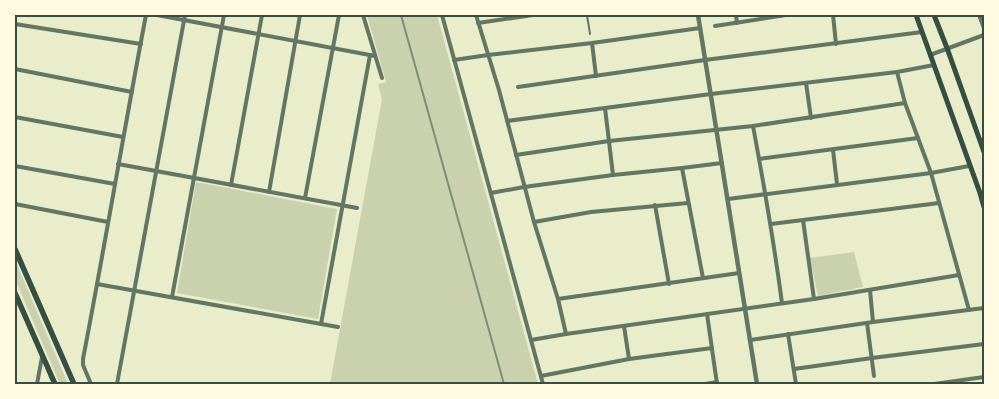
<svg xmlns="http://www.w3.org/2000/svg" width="999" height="399" font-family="'Fira Sans Condensed',sans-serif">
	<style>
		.green { fill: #cad2ad }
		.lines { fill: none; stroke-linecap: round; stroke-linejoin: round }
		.service { stroke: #617663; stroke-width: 2 }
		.minor { stroke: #617663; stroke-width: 4 }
		.tertiary { stroke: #617663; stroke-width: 4.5 }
		.secondary { stroke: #344e41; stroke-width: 5 }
		.primary { stroke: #344e41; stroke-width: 5.5 }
		.rail { stroke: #7c8e77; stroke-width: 2 }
		.neatline { fill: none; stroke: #344e41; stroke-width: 2 }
	</style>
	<rect width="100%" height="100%" fill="#e9edc9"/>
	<g class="green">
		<path d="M367,15h70l101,369h-208l52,-285 -4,-15 8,-2z"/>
		<path d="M196,182l141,27 -19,110 -141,-26z"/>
		<path d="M854,252l9,35 -45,9 -8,-38z"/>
		<path d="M15,260l53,124h-8l-45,-105z"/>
	</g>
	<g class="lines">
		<path class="service" d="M587,15l3,19"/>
		<g class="minor">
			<path d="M157,15l218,41"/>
			<path d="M363,15l19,63"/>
			<path d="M442,15l101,369"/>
			<path d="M476,15l23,75 35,132 24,77 8,35"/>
			<path d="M736,15l1,8"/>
			<path d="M833,15l3,29"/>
			<path d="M979,15l5,13"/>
			<path d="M478,23l55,-8"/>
			<path d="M15,24l126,20"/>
			<path d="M715,26l71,-11"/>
			<path d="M592,43l4,33"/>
			<path d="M930,55l54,-20"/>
			<path d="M454,60l34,-5 104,-12 108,-15"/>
			<path d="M15,69l117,23"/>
			<path d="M897,72l8,31 26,70 38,137"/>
			<path d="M806,83l5,35"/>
			<path d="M518,87l187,-27 217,-28"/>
			<path d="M605,108l8,67"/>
			<path d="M15,117l108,20"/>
			<path d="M507,121l204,-27 186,-22 37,-7"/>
			<path d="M753,126c11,59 21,117 29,177"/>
			<path d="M833,150l4,34"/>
			<path d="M516,155l93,-14 144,-15 152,-23"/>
			<path d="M759,159l159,-21"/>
			<path d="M118,164l239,44"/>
			<path d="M15,166l100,18"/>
			<path d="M682,168l21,110"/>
			<path d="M231,185l31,-170"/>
			<path d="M269,192l31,-177"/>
			<path d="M491,193l33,-6 89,-12 69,-7 40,-5"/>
			<path d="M305,198l34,-183"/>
			<path d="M728,199l203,-26 38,-7"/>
			<path d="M15,204l93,18"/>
			<path d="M655,205l14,79"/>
			<path d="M803,220l11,79"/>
			<path d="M534,222l57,-10 97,-9"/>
			<path d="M771,224l168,-21"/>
			<path d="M97,284l241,43"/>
			<path d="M870,290l3,32"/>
			<path d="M172,297l52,-282"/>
			<path d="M558,299l181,-26"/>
			<path d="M707,314l10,70"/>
			<path d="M867,323l7,53"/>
			<path d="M321,324l49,-269"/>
			<path d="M624,326l5,33"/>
			<path d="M788,334l8,50"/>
			<path d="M531,340l35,-6 248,-35 145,-24"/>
			<path d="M750,340l123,-18 111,-14"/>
			<path d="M794,369l78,-11 112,-14"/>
			<path d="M541,376l88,-17 83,-11"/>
			<path d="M37,384l5,-27"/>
			<path d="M91,384l-8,-19v-6c22,-114 41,-229 63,-344"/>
			<path d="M117,384l68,-369"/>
			<path d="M705,384l12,-2"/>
			<path d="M934,384l50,-7"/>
		</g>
		<path class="tertiary" d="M698,15l59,369"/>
		<g class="secondary">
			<path d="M916,15l64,178 4,14"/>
			<path d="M934,15l13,33 37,104"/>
		</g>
		<g class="primary">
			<path d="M15,249l59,135"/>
			<path d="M15,293l40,91"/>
		</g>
		<path class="rail" d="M401,15l103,369"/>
	</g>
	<rect width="999" height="399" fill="none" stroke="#fefae0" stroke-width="32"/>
	<rect x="16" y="16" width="967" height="367" class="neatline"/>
</svg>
